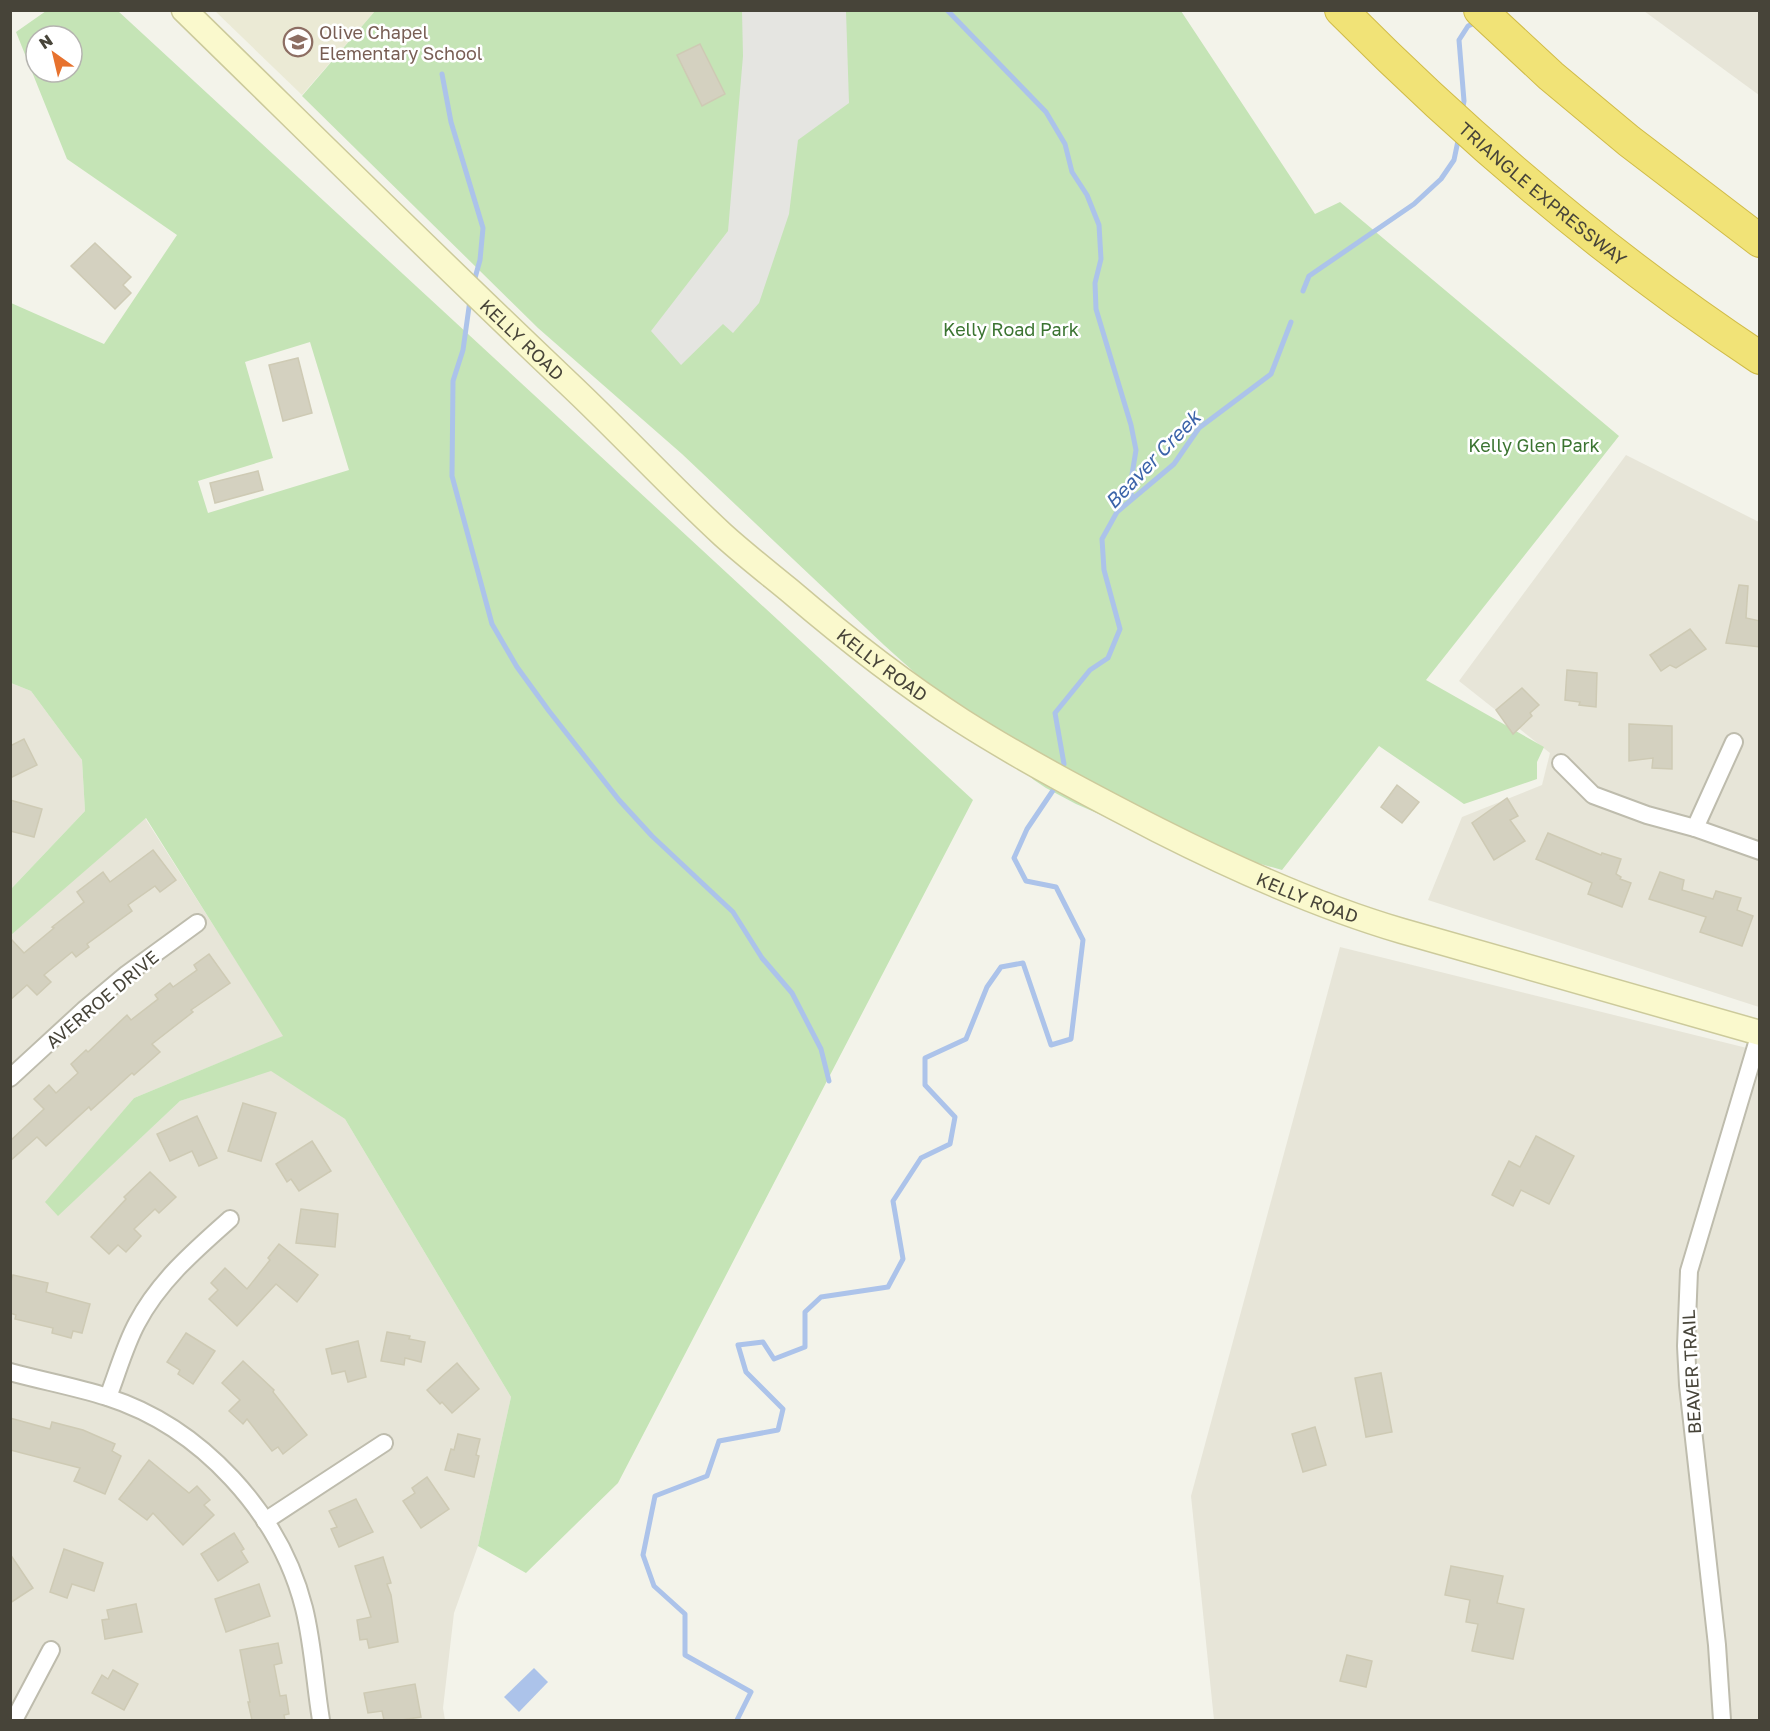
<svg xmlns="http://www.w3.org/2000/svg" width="1770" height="1731" font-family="'Golos Text',sans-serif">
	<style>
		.residential { fill: #e7e5d8 }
		.education { fill: #ebead5 }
		.green { fill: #c5e4b6; fill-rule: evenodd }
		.parking { fill: #e5e5e1 }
		.water { fill: #acc3ea }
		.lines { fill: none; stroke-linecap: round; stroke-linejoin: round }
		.stream { stroke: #acc3ea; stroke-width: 5 }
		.building { fill: #d4d1c0; stroke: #cecab4; stroke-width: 1.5 }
		.street-casing { stroke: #bebcad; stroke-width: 20 }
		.secondary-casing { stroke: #ccca9b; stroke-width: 27 }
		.highway-casing { stroke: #d0bb48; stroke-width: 34 }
		.street { stroke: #fff; stroke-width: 16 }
		.secondary { stroke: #faf9cd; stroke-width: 24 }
		.highway { stroke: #f1e377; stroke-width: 32 }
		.labels { text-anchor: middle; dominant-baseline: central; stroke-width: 5; stroke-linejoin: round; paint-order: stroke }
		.education-label { font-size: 18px; fill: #785e54; stroke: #fff; text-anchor: start }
		.street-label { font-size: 18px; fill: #474439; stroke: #fff }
		.park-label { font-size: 18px; fill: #3b7431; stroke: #fff }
		.water-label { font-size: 20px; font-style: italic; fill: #3b63a9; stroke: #fff }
	</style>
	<rect width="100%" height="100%" fill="#f3f3ea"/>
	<g class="residential">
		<path d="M1644,11h115v84z"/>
		<path d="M1626,455l133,67v485l-331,-107 34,-83 80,-32 8,-32 -91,-72z"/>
		<path d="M11,683l20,8 51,69 3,51 -74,78z"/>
		<path d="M145,818l139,218 -150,62 -88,104 12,13 122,-114 91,-31 74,49 166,278 -33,149 -24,67 -11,95 2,12h-434l-1,-785z"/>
		<path d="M1340,947l419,104v669h-545l-23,-224z"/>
	</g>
	<path class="education" d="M215,11h160l-73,84z"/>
	<g class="green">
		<path d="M46,11h72l855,789 -355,683 -92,90 -48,-27 33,-149 -166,-278 -74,-48 -91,30 -122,115 -13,-14 89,-104 149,-62 -137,-218 -135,117v-46l74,-78 -3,-51 -51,-69 -20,-8v-380l93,41 73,-109 -110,-76 -51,-127zM36,36h36v36h-36zM310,342l39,128 -141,43 -10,-32 75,-23 -28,-96z"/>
		<path d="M375,11h806l134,203 25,-12 279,234 -193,244 118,67 -7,15v17l-73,25 -85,-58 -97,124 -160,-46 -46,-20 -30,-16 -12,-8 -150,-135 -202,-191 -144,-126 -236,-232z"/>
	</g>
	<path class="parking" d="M742,11h104l3,92 -51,37 -9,74 -30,89 -26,30 -10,-9 -42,41 -30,-34 77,-100 15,-175z"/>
	<path class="water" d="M534,1668l14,14 -29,30 -15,-15z"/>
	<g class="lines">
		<g class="stream">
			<path d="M947,10l99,102 19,32 7,28 15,23 12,30 2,34 -6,24 1,26 35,116 5,25 -6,37 2,11"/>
			<path d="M442,74l9,48 32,106 -3,32 -7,25"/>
			<path d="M1462,112l2,-11 -5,-61 9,-14 9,-4"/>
			<path d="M1303,291l6,-15 105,-72 27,-25 13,-19 5,-24"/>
			<path d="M470,300l-7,50 -10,31 -1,95 40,148 25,43 32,44 70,89 33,36 81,76 29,46 30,35 29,56 8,32"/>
			<path d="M1064,764l-9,-51 35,-43 18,-12 12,-29 -16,-59 -2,-31 15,-27 57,-48 25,-36 72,-54 20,-52"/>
			<path d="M737,1720l14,-28 -66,-37v-41l-31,-28 -11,-31 12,-59 52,-20 12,-35 59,-11 5,-21 -37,-37 -8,-27 25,-3 11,17 31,-12v-35l16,-15 67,-10 15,-28 -10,-58 28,-43 29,-14 5,-27 -30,-32v-27l41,-19 21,-52 14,-20 22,-4 28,82 20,-6 12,-99 -27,-53 -30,-6 -12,-23 13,-29 31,-46"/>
		</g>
	</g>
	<g class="building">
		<path d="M700,44l25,50 -23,12 -25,-51z"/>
		<path d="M95,243l36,34 -8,8 8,8 -16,16 -44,-43z"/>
		<path d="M298,358l14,55 -29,8 -14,-56z"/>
		<path d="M258,471l5,19 -48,13 -5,-20z"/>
		<path d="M1739,585l9,1 -2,32 14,3v26l-34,-4z"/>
		<path d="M1690,629l16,20 -30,19 -6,-3 -9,6 -11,-16z"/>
		<path d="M1567,670l30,3 -1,34 -17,-2 1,-3 -15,-2z"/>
		<path d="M1522,688l17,17 -9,8 2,3 -19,18 -17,-24z"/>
		<path d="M1629,724l43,2v43l-20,-1 1,-10 -24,3z"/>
		<path d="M24,739l13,26 -27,13v-32z"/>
		<path d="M1397,785l22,17 -17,21 -21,-16z"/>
		<path d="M1507,798l11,18 -8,4 15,21 -31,19 -22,-37z"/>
		<path d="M10,800l32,9 -8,28 -24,-6z"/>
		<path d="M1548,833l53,22 1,-2 19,6 -5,15 5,3 -1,2 11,4 -9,24 -34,-13 4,-11 -56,-24z"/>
		<path d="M153,850l23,30 -16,12 -5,-6 -27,19 4,6 -45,33 2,3 -13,10 -4,-5 -28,23 7,7 -14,13 -10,-10 -17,15v-62l14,15 30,-25 -2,-1 32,-25 -7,-10 26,-20 7,10z"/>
		<path d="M1660,872l24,8 -2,10 31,9 3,-8 25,7 -4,12 16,6 -11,30 -42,-14 6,-15 -57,-18z"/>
		<path d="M209,954l21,29 -39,27 2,2 -41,32 8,8 -26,23 -2,-2 -41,37 -2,-3 -43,39 -9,-9 -27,24v-20l34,-32 -10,-10 15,-14 7,8 22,-20 -7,-9 15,-14 2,2 39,-37 4,5 27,-21 -3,-4 15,-12 3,4 24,-17 -3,-5z"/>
		<path d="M243,1103l33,10 -15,48 -33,-10z"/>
		<path d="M197,1116l20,42 -18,8 -7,-15 -22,10 -13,-27z"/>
		<path d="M1536,1136l38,20 -25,48 -28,-14 -8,16 -21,-11 17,-34 11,6z"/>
		<path d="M312,1141l19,30 -32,20 -8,-12 -4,3 -11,-18z"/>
		<path d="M150,1172l26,25 -17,16 -4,-4 -21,20 7,7 -15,16 -8,-7 -9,9 -18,-17 35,-38 -2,-2z"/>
		<path d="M301,1209l37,5 -3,33 -39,-4z"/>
		<path d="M279,1244l39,31 -21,27 -21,-18 -39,42 -28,-27 9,-9 -7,-7 14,-15 22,21 23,-29 -2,-2z"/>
		<path d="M13,1275l35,8 -2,9 44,12 -8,29 -9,-2 -2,7 -19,-5 1,-5 -38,-9 1,-4 -6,-2v-29z"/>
		<path d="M387,1332l23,4 -1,3 16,3 -4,20 -16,-4 -1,7 -23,-4z"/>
		<path d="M186,1333l29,18 -22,33 -15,-10 2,-4 -13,-8z"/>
		<path d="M358,1341l8,36 -18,5 -3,-11 -13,3 -6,-25z"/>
		<path d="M243,1361l31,29 -1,2 34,43 -24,19 -5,-7 -6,4 -25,-32 -4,5 -14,-13 11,-11 -18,-17z"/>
		<path d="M457,1363l22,26 -27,24 -10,-11 -2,2 -13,-14z"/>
		<path d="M1381,1373l11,59 -26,5 -11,-59z"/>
		<path d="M10,1418l40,11 2,-7 31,8 32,14 -3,7 9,5 -16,38 -31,-13 6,-13 -70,-18z"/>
		<path d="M1315,1427l11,38 -23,7 -11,-38z"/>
		<path d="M458,1434l22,5 -4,16 3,1 -5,21 -29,-7 6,-21 3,1z"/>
		<path d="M149,1460l40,33 8,-7 13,14 -6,5 10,10 -31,30 -30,-32 -6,7 -28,-21z"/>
		<path d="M427,1477l22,32 -28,19 -18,-27 12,-8 -3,-5z"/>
		<path d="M356,1499l17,33 -34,15 -8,-18 6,-2 -8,-16z"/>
		<path d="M234,1533l10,16 -3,2 7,11 -30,19 -17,-27z"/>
		<path d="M64,1549l39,14 -9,28 -22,-7 -5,14 -17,-6z"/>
		<path d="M10,1554l23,34 -23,15z"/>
		<path d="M383,1557l8,26 -4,1 4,11 7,47 -29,6 -2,-9 -7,1 -3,-20 14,-3 -16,-51z"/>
		<path d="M1451,1566l52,10 -6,27 27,6 -11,50 -41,-8 6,-27 -12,-2 4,-22 -25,-5z"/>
		<path d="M259,1584l11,32 -44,16 -11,-33z"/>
		<path d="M136,1604l6,28 -37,7 -3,-19 7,-1 -2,-9z"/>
		<path d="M278,1643l4,20 -8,2 6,31 6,-1 3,19 -5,1 1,5h-33l-4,-18h2l-10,-52z"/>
		<path d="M1347,1655l25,6 -6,26 -26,-6z"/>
		<path d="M113,1670l25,14 -14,26 -32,-17 10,-18 6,4z"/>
		<path d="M415,1684l6,33 -20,3h-17l-2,-9 -14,2 -4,-20z"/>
	</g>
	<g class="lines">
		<g class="street-casing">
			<g id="street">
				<path d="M1561,763l32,32 54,20 48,13 65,23"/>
				<path d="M1695,828l39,-86"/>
				<path d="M10,1078l74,-68 43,-36 70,-51"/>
				<path d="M10,1372c33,9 66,15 97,25 94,30 173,116 197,211 9,36 11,75 17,112"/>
				<path d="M108,1397c9,-23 17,-52 29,-74 22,-42 58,-73 93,-104"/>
				<path d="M265,1521l119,-78"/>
				<path d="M14,1720l37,-70"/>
				<path d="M1722,1720l-5,-75 -29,-260 -2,-39 3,-75 71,-238"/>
			</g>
		</g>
		<g class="secondary-casing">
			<g id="secondary">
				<path id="s1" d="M184,10c128,125 255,251 384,373 53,50 102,103 155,152 21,19 44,37 66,55 55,47 112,92 173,131 63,40 130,75 196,109 79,40 159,76 244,101l358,102"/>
			</g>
		</g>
		<g class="highway-casing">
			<g id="highway">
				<path id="s2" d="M1341,10c128,129 268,248 419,348"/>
				<path d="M1480,10l71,66 78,65 131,100"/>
			</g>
		</g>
		<use href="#street" class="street"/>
		<use href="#secondary" class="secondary"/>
		<use href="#highway" class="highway"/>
	</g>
	<defs>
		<g id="school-ring" transform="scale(1.5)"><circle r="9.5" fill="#fff" stroke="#8d6e63" stroke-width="1.5"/><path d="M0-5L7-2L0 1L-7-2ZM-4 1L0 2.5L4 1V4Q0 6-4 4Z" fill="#8d6e63"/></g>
	</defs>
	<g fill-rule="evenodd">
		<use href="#school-ring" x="298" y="42"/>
	</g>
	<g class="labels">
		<g class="education-label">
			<text x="319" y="32">Olive Chapel<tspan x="319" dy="21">Elementary School</tspan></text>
		</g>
		<g class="street-label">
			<text stroke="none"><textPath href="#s2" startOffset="273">TRIANGLE EXPRESSWAY</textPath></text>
			<text stroke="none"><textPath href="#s1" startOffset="472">KELLY ROAD</textPath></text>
			<text stroke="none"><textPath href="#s1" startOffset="958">KELLY ROAD</textPath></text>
			<text stroke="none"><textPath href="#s1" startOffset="1444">KELLY ROAD</textPath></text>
			<text transform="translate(102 999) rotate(-40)">AVERROE DRIVE</text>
			<text transform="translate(1691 1372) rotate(-93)">BEAVER TRAIL</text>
		</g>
		<g class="park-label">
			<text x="1011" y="329">Kelly Road Park</text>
			<text x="1534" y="445">Kelly Glen Park</text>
		</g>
		<g class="water-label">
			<text transform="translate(1152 459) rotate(-46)">Beaver Creek</text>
		</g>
	</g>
	<rect width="1770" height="1731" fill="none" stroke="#474439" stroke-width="24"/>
	<g transform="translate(54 54) rotate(326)"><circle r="28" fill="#ffffff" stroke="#b5b4b0" stroke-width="1.5"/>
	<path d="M0-4.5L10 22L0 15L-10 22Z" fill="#e7722e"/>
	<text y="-9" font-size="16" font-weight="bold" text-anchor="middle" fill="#474439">N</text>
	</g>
</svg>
